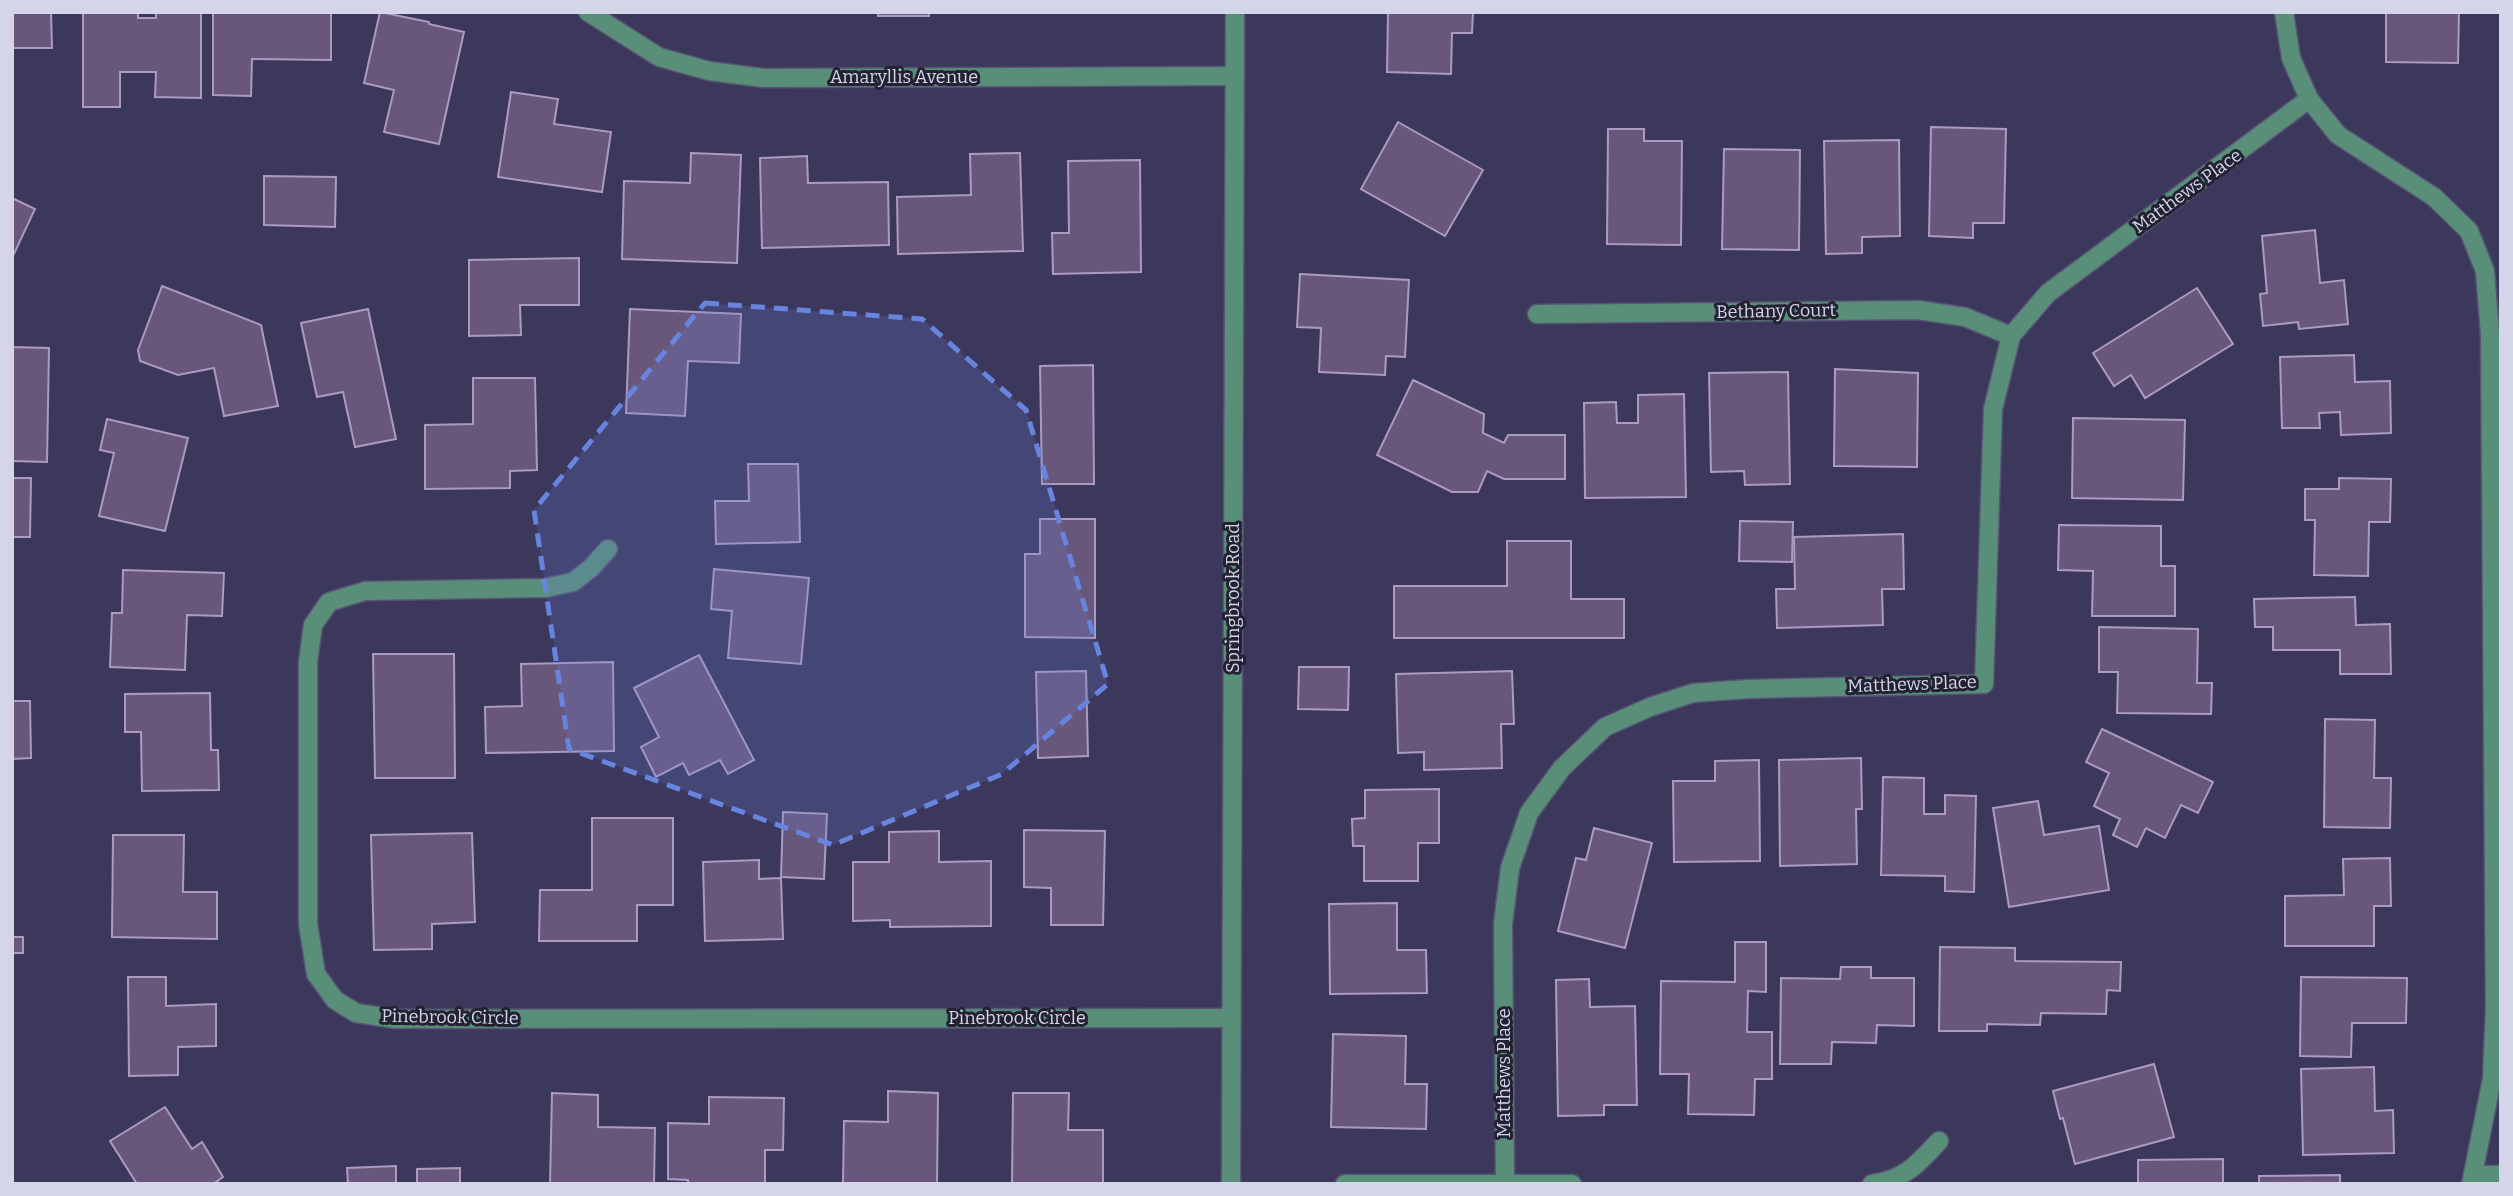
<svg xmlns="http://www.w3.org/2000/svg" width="2513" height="1196" font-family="Bitter,serif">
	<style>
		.building { fill: #68577a; stroke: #ac9ac1; stroke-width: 2 }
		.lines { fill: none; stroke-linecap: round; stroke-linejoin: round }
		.minor-casing { stroke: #575475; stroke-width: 21 }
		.minor { stroke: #598e78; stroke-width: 18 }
		.marked { fill: #6784df; fill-opacity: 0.2; stroke: #6784df; stroke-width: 5; stroke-dasharray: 14 9; stroke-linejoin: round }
		.labels { text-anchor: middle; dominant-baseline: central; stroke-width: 6; stroke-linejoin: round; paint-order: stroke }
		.street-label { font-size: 18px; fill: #d5d5ea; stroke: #232232 }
	</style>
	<rect width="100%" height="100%" fill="#3b385b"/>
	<g class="building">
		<path d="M12,12h39l1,36h-40z"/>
		<path d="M83,12h55v6h18v-6h45v86l-46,-1 1,-25h-36v35h-37z"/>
		<path d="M213,12h118v48l-79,-1 -1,37 -38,-1z"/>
		<path d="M380,12l49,10v2l35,8 -25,112 -55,-12 10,-42 -30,-7z"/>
		<rect x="878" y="12" width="51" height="4"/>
		<path d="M1388,12h85l-1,21h-20l-1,41 -64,-2z"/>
		<path d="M2386,12h73l-1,51 -72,-1z"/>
		<path d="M511,92l47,7 -4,25 57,8 -9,60 -104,-15z"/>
		<path d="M1398,122l85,48 -38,66 -84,-47z"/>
		<path d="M1931,127l75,2 -2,94h-31v15l-44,-2z"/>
		<path d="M1608,129h36v12h38l-1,104 -74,-1z"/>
		<path d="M1899,140l1,96 -38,1v16l-36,1 -2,-113z"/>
		<path d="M1724,149l76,1 -1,100 -77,-1z"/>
		<path d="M691,153l50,2 -4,108 -115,-4 2,-78 66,2z"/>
		<path d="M1020,153l3,98 -125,3 -1,-57 74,-2 -1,-41z"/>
		<path d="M807,156l1,27 80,-1 1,63 -127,3 -2,-90z"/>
		<path d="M1140,160l1,112 -88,2 -1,-41h17l-1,-72z"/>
		<path d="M264,176l72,1 -1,50 -71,-2z"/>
		<path d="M12,198l23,11 -23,49z"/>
		<path d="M2315,230l5,53 24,-3 4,44 -49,5 -1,-7 -35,4 -3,-32 7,-1 -5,-57z"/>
		<path d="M579,258v47h-59l1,30 -52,1v-76z"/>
		<path d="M1300,274l109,6 -4,77 -19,-1 -1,19 -66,-3 2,-44 -24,-1z"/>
		<path d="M162,286l99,39 17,81 -54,10 -10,-48 -36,7 -38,-14 -2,-11z"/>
		<path d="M2197,288l36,56 -88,54 -14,-23 -17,11 -21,-33z"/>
		<path d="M368,309l28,130 -41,8 -12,-55 -26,5 -16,-74z"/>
		<path d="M630,309l111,5 -2,49 -51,-2 -3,55 -59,-3z"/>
		<path d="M12,347l37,1 -2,114 -35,-1z"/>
		<path d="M2354,355l1,27 35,-1 1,52 -50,2 -1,-23 -21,1 1,15h-38l-2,-71z"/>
		<path d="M1093,365l1,119h-52l-2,-118z"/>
		<path d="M1835,369l83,4 -1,94 -83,-1z"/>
		<path d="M1788,372l2,112 -45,1 -1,-14 -33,1 -2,-99z"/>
		<path d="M473,378h62l2,92 -27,1v17l-85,1v-64l48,-1z"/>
		<path d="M1413,380l71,34 -1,19 21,10 4,-8h57v44h-61l-17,-8 -9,21h-26l-75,-37z"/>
		<path d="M1684,394l2,103 -101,1 -1,-95 32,-1 1,21h21v-28z"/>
		<path d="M2073,418l112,2 -2,80 -111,-2z"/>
		<path d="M107,419l81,19 -23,93 -66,-15 15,-63 -14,-3z"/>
		<path d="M748,464h50l2,78 -84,2 -1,-43h34z"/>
		<path d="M12,478h19l-1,59h-18z"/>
		<path d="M2339,478l52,1 -1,43h-21l-1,54 -54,-1 1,-55h-10v-31h34z"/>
		<path d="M1040,519h55v119l-70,-1v-83h15z"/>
		<path d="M1740,521l53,1 -1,40 -53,-1z"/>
		<path d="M2059,525l102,1v40h14v50h-83l1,-45 -35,-1z"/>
		<path d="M1903,534l1,55h-22l1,36 -106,3 -1,-39h19l-1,-52z"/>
		<path d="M1507,541h64v58h53v39h-230v-52h113z"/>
		<path d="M714,569l95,9 -8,86 -73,-6 4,-47 -21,-2z"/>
		<path d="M123,570l101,3 -2,43 -35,-1 -2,55 -75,-3 2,-54h10z"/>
		<path d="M2355,597l1,28 34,-1 1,50h-51v-24h-67v-23h-18l-1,-28z"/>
		<path d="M2099,627l99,2 -1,54h15l-1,31 -94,-1 1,-41h-19z"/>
		<path d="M373,654h81l1,124h-80z"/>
		<path d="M699,655l55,105 -26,14 -8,-14 -31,15 -6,-12 -27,14 -15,-30 18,-10 -25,-49z"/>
		<path d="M613,662l1,89 -128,2 -1,-46 37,-1 -1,-42z"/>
		<path d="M1299,667h50l-1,43 -50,-1z"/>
		<path d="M1086,671l2,85 -50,2 -2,-86z"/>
		<path d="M1512,671l2,53h-13l1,44 -78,2v-18l-26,1 -2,-79z"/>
		<path d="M210,693l1,57h7l1,40 -77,1 -1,-59h-16v-38z"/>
		<path d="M12,701h18l1,57 -19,1z"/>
		<path d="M2325,719l50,1 -1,58h17l-1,50 -66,-1z"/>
		<path d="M2102,729l111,53 -15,31 -17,-8 -16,33 -19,-10 -9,19 -24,-12 7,-16 -26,-13 15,-33 -23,-11z"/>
		<path d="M1861,758l1,51h-6l1,55 -77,2 -1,-106z"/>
		<path d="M1759,760l1,101 -86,1 -1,-81h42v-20z"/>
		<path d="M1883,777l41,1v36h21v-19l31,1 -2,96 -29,-1v-15l-64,-1z"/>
		<path d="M1439,789v54h-21v38h-54v-35h-11l-1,-27 13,-1v-28z"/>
		<path d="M2038,801l6,34 55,-9 10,64 -100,17 -16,-99z"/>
		<path d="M783,812l44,2 -3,65 -43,-2z"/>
		<path d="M592,818h81v87h-36v36h-98l1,-51h52z"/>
		<path d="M1594,828l58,15 -27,105 -67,-17 18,-73 10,2z"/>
		<path d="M1024,830l81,1 -2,94h-52v-37l-27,-1z"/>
		<path d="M939,831v31l52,-1v65l-101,1v-7l-37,1v-59h36v-30z"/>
		<path d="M472,833l3,89 -43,2v25l-58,1 -3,-115z"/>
		<path d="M113,835h71l-1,57h34v47l-105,-2z"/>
		<path d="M2390,858l1,48h-17v40h-89v-50l59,-1 -1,-36z"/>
		<path d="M759,860v19l22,-1 2,61 -78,2 -2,-79z"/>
		<path d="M1397,903v47h29l1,43 -97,1 -1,-90z"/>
		<rect x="12" y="937" width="11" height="16"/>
		<path d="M1735,942h31v50l-18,-1 -1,41h25v47h-17l-1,36 -66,-1 1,-40h-29l1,-93 74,1z"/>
		<path d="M1940,947l75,1v13l106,1 -1,29 -13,-1 -1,24 -65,-1 -1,12 -53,-1v7h-48z"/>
		<path d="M1841,967h30v11h43v48l-37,-1 -1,18 -44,-1 -1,22h-51l1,-86 59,1z"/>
		<path d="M128,977h38v29l50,-2v42l-38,1v28l-49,1z"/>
		<path d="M2301,977l106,1 -1,45h-54l-1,34 -51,-1z"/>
		<path d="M1589,979l1,28 45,-1 2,99h-33v10l-46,1 -2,-136z"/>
		<path d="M1333,1034l73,2 -1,48h22l-1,45 -95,-2z"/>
		<path d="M2154,1064l20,73 -99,27 -12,-46 -3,1 -7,-28z"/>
		<path d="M2374,1067l1,44 18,-1 1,43 -91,2 -2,-86z"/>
		<path d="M888,1091l50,2 -1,91h-94l1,-63 44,1z"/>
		<path d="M552,1093l46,2v32l57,1 -1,56h-104z"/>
		<path d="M1013,1093h56l-1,37h35v54h-91z"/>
		<path d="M709,1097l75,1 -1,52h-18v34h-77v-4l-20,-1v-56l41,1z"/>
		<path d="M165,1107l27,42 10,-7 21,35 -10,7h-76l-27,-43z"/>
		<path d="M2223,1159v25h-85v-24z"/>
		<path d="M396,1166v18h-48l-1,-16z"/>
		<path d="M460,1168v16h-43v-15z"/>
		<path d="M2340,1175v9h-81v-8z"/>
	</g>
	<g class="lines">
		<g class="minor-casing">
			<g id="minor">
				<path d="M588,12l71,45 50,14 55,7 471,-2"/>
				<path d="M2284,12l7,46 18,41 29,36 96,62 35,34 16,40 5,63 5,673 -3,72 -21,105"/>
				<path d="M1537,314l381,-4 47,7 46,19"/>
				<path d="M608,549l-17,19 -18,14 -28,6 -180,3 -36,11 -16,23 -5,37v262l8,50 19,26 21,13 40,6 835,-1"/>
				<path d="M2473,1175h28"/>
				<path d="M1505,1183l-2,-259 7,-56 19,-55 33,-45 43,-41 45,-20 43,-14 55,-4 236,-5 9,-275 18,-73 37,-43 261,-194"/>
				<path d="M1231,1184l4,-1172"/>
				<path d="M1345,1184h227"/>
				<path d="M1872,1184c32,-4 46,-20 67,-43"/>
			</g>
		</g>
		<use href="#minor" class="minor"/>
	</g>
	<path class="marked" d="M705,303l217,16 104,91 82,274 -106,90 -169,71 -264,-96 -35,-239z"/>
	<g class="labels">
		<g class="street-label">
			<text x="904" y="77">Amaryllis Avenue</text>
			<text transform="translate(2187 191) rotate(-36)">Matthews Place</text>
			<text transform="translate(1776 311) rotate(-1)">Bethany Court</text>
			<text transform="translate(1233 598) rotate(-90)">Springbrook Road</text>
			<text transform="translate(1912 684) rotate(-2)">Matthews Place</text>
			<text transform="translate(450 1017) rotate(1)">Pinebrook Circle</text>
			<text x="1017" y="1018">Pinebrook Circle</text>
			<text transform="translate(1504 1073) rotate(-90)">Matthews Place</text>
		</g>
	</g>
	<rect width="2513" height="1196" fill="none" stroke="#d5d5ea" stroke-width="28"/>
</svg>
